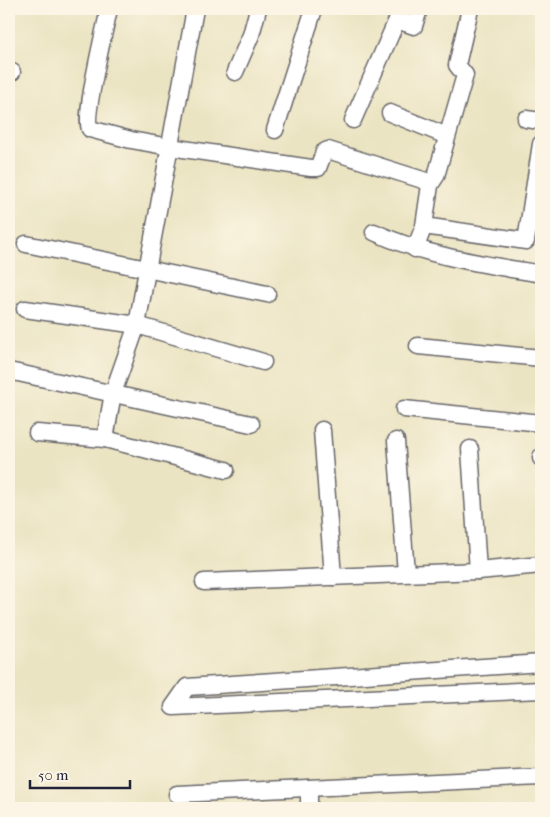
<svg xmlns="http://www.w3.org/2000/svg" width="550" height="817" font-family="'IM FELL French Canon',serif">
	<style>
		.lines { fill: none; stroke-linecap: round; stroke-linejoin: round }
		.minor-casing { stroke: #68666a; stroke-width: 19 }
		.minor { stroke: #fff; stroke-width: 16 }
	</style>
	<rect width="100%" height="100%" fill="#fcf5e5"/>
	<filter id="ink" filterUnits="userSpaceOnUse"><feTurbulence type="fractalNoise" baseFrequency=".02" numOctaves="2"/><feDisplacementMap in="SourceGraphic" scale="10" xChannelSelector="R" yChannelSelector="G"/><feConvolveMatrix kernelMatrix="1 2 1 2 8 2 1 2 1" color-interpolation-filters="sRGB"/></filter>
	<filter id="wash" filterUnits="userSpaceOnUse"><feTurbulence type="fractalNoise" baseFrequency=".0096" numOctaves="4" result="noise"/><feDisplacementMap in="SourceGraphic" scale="20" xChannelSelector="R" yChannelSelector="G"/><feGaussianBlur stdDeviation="1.12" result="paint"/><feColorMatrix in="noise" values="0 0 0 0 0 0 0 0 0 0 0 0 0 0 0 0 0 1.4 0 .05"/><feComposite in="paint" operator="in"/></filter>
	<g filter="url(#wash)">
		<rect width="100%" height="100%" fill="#ebe4c2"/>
	</g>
	<g filter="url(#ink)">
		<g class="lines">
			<g class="minor-casing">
				<g id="minor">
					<path d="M109,9c-4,19 -26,109 -19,120l41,11 39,7 141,21h7l6,-16 4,-2 98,31 4,4"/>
					<path d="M9,72h3"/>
					<path d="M235,72l16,-37 7,-26"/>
					<path d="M390,113l57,23"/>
					<path d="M526,119l15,2"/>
					<path d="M353,120l44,-100 17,6 5,-17"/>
					<path d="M275,130l39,-121"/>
					<path d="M424,226l102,15 15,-97"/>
					<path d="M374,232c54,25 109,32 167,42"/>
					<path d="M26,244l241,50"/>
					<path d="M415,249l9,-23 6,-41 6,-9 29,-101 -8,-10 13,-56"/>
					<path d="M25,309l112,16 126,37"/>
					<path d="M418,346l123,12"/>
					<path d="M9,371l242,53"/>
					<path d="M404,409l137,14"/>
					<path d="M322,430l11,147"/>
					<path d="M37,433l68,6 121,31"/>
					<path d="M105,439l8,-46 24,-68 58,-316"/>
					<path d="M396,441l10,132"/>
					<path d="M470,449l8,122"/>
					<path d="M541,457v1"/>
					<path d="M204,582l274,-11 63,-6"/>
					<path d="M541,663l-354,24 -14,20 368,-17"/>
					<path d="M309,788v20"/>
					<path d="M177,794l364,-17"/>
				</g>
			</g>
			<use href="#minor" class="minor"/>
		</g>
	</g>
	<rect width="550" height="817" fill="none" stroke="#fcf5e5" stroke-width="30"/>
	<path d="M30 780v8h100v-8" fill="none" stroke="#22223b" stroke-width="2.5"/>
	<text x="38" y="780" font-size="15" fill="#22223b" stroke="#fcf5e5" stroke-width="4" paint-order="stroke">50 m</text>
</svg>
